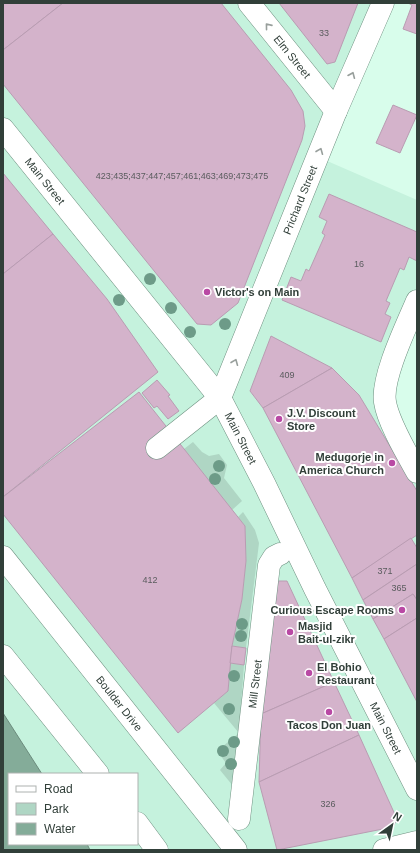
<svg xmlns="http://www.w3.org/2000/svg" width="420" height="853" font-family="Arial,sans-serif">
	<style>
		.built { fill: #c5f2dd }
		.green { fill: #afd6c4 }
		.water { fill: #84ac99; stroke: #6b8b7c }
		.building { fill: #d4b3cb; stroke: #b99cb2 }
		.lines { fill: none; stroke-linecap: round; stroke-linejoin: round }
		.minor-casing { stroke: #6f9181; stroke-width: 23 }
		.highway-casing { stroke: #6f9181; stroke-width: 23 }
		.minor { stroke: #fff; stroke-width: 22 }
		.highway { stroke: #fff; stroke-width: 22 }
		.tree { fill: #6d9b88 }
		.oneway { stroke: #989f9c }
		.poi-dot { fill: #b949a4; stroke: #fff; stroke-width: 1.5 }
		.labels { text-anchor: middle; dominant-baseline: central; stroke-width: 4; stroke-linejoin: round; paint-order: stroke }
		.number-label { font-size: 9px; fill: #5a5c5e }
		.street-label { font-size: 11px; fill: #313f39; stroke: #fff }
		.poi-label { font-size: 11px; font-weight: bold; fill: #313f39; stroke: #fff; text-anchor: start }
	</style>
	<rect width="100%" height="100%" fill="#d8fdeb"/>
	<path class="built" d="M3,3h380l-65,154 99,43v102l-29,74 29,94v380h-327l-3,-6h50v-70h-95l-39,-61z"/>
	<g class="green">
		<path d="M193,442l9,10 7,4 10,-2 8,11 -3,13 18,23 -10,9 -48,-61z"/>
		<path d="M243,512l12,18 4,13 -13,105 -14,-2 10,-47 4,-38 -1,-35 -7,-9z"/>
		<path d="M230,663l14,2 -5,68 -6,53 -13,-16 6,-7 -9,-12 22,-18 -25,-30 14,-12z"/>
	</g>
	<path class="water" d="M3,713l39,61h-33v70h78l3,6h-87z"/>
	<g class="building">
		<path d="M3,3h60l-60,47z"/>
		<path d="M63,3h158l70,87 12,21 2,15 -3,14 -64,163 -27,22 -14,-1 -194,-240v-34z"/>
		<path d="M279,3h79l-23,59 -8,2z"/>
		<path d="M408,3h9v31l-14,-5 9,-24z"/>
		<path d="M393,105l24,10 -17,38 -24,-10z"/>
		<path d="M3,173l50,61 -50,40z"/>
		<path d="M329,194l88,38v29l-8,-4 -5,13 -4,-2 -14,33 4,2 -5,11 6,3 -10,25 -99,-42 9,-23 10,4 5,-12 3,2 16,-36 -3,-2 5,-12 -8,-4z"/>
		<path d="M53,234l54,65 51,73 -155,125v-223z"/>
		<path d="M271,336l61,32 -69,40 -13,-17z"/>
		<path d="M332,368l27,27 58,96v44l-65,43 -89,-170z"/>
		<path d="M157,380l13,15 -2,1 11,15 -11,8 -11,-13 -3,2 -12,-15z"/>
		<path d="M139,392l106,134 1,35 -4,38 -10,47 -4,45 -50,42 -175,-219v-17z"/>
		<path d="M411,538l6,10v16l-54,36 -11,-22z"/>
		<path d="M417,564v36l-4,-6 -40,25 -10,-19z"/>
		<path d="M276,581h11l47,101 -73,32z"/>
		<path d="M413,594l4,6v18l-33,21 -11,-20z"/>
		<path d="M417,618v84l-33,-63z"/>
		<path d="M232,646l14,2 -2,17 -14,-2z"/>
		<path d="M334,682l25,53 -100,47 2,-68z"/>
		<path d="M359,735l38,84 -4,8 -116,23 -18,-68z"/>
	</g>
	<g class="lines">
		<g class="minor-casing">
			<g id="minor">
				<path id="s1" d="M249,3l87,108"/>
				<path d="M417,301c-10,24 -36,77 -32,101 3,20 22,52 32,70"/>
				<path id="s2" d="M157,448l63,-50 116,-287 47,-108"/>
				<path d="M3,656l95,118"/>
				<path id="s3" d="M239,819l30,-254 5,-8 6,-3"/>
				<path d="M137,823l20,27"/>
				<path d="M384,850l33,-8"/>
			</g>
		</g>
		<g class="highway-casing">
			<g id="highway">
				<path id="s4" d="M3,129l217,269 44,85 51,106 102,200"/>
				<path id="s5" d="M3,557l233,293"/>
			</g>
		</g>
		<use href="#minor" class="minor"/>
		<use href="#highway" class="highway"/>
	</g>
	<g class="tree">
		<circle cx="150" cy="279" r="6"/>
		<circle cx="119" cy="300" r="6"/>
		<circle cx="171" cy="308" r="6"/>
		<circle cx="225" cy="324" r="6"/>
		<circle cx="190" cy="332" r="6"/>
		<circle cx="219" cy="466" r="6"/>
		<circle cx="215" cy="479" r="6"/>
		<circle cx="242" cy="624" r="6"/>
		<circle cx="241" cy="636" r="6"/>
		<circle cx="234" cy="676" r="6"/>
		<circle cx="229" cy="709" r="6"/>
		<circle cx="234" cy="742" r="6"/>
		<circle cx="223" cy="751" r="6"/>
		<circle cx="231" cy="764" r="6"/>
	</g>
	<defs><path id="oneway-chevron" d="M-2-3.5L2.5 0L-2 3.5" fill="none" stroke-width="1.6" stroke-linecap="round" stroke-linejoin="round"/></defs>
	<g class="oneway">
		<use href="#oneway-chevron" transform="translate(268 26) rotate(-129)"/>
		<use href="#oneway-chevron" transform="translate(352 75) rotate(-67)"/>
		<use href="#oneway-chevron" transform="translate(320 151) rotate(-68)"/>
		<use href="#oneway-chevron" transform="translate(235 362) rotate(-68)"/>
	</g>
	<g class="poi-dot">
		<circle cx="207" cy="292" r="4"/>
		<circle cx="279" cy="419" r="4"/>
		<circle cx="392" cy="463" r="4"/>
		<circle cx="402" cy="610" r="4"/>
		<circle cx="290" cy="632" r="4"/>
		<circle cx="309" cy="673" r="4"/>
		<circle cx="329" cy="712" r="4"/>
	</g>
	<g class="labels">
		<g class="number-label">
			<text x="324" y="33">33</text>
			<text x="182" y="176">423;435;437;447;457;461;463;469;473;475</text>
			<text x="359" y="264">16</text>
			<text x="287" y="375">409</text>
			<text x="385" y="571">371</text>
			<text x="150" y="580">412</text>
			<text x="399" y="588">365</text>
			<text x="328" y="804">326</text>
		</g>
		<g class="street-label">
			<text stroke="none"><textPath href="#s1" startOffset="69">Elm Street</textPath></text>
			<text stroke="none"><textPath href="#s4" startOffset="67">Main Street</textPath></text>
			<text stroke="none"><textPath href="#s2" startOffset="294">Prichard Street</textPath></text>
			<text stroke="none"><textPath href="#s4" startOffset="391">Main Street</textPath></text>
			<text stroke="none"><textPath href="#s3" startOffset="136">Mill Street</textPath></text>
			<text stroke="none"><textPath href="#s5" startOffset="187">Boulder Drive</textPath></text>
			<text stroke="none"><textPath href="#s4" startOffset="715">Main Street</textPath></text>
		</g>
		<g class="poi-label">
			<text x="215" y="292">Victor's on Main</text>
			<text x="287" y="413">J.V. Discount<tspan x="287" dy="13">Store</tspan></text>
			<text x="384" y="457" text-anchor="end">Medugorje in<tspan x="384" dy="13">America Church</tspan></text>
			<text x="394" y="610" text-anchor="end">Curious Escape Rooms</text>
			<text x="298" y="626">Masjid<tspan x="298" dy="13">Bait-ul-zikr</tspan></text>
			<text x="317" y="667">El Bohio<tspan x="317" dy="13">Restaurant</tspan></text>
			<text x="329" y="725" text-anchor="middle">Tacos Don Juan</text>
		</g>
	</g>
	<rect width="420" height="853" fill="none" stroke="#313f39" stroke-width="8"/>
	<rect x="8" y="773" width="130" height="72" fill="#ffffff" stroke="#adb2b0"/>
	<rect x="16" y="786" width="20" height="6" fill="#ffffff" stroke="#adb2b0"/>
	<text x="44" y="793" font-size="12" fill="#313f39">Road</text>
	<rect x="16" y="803" width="20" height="12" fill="#afd6c4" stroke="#adb2b0"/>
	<text x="44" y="813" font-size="12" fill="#313f39">Park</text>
	<rect x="16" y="823" width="20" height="12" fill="#84ac99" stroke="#adb2b0"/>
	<text x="44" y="833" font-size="12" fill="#313f39">Water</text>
	<g transform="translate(392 825) rotate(33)" stroke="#ffffff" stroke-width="3" paint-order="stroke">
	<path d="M0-3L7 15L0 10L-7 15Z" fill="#313f39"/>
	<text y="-6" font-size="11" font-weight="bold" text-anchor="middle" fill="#313f39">N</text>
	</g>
</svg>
